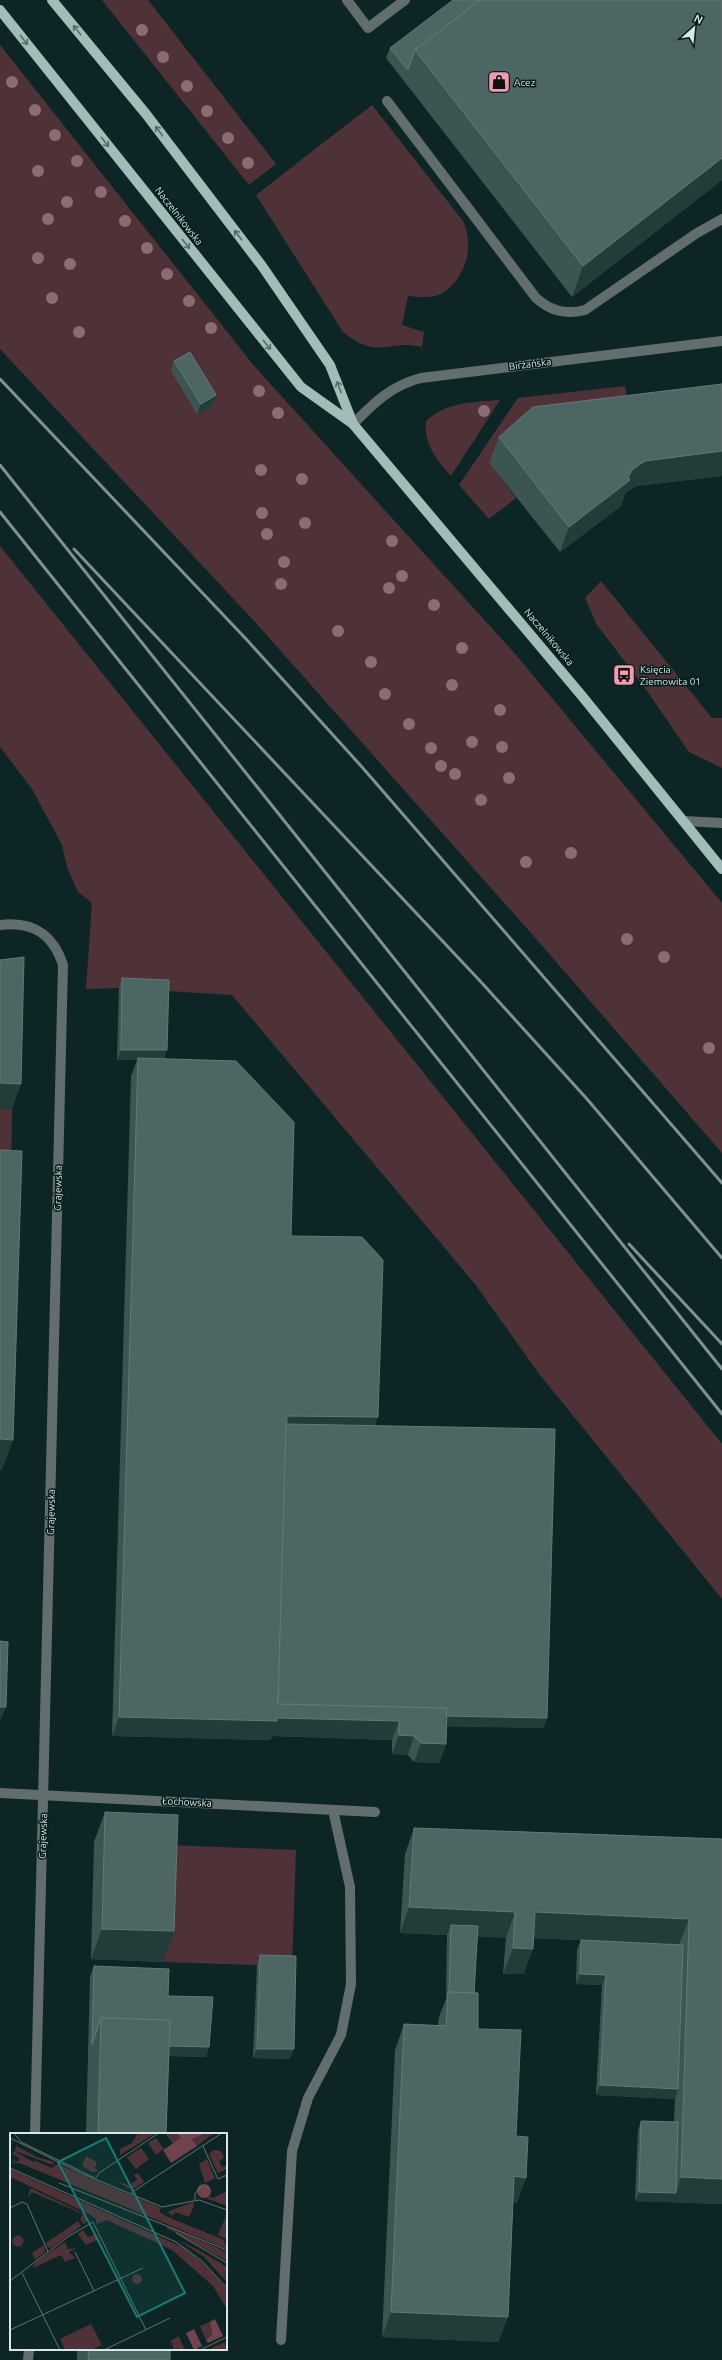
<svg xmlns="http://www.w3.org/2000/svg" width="722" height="2360" font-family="Ubuntu,sans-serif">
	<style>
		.green { fill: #4f3238 }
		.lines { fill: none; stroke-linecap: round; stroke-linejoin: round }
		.minor { stroke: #626e6d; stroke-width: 10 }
		.major { stroke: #a4bcb9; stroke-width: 10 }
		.rail { stroke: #7f9190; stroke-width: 3 }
		.tree { fill: #8b6c75 }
		.wall { fill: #3c5553; fill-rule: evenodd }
		.shaded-wall { fill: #223c3a }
		.building { fill: #4d6563; stroke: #637977 }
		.oneway { stroke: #546c6a }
		.labels { text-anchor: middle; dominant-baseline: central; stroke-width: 3; stroke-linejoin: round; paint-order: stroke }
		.poi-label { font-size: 10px; fill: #d9e7e6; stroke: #041c1b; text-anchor: start }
		.street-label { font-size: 10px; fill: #d9e7e6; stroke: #041c1b }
		.inset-road { fill: none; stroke: #5f7372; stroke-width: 1 }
		.view { fill: #197c74; fill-opacity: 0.15; stroke: #197c74; stroke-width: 2 }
		.inset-edge { fill: none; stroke: #d9e7e6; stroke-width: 2 }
	</style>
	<rect width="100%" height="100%" fill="#0d2625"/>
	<g class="green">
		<path d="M102,0h46l128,164 -27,21z"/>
		<path d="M0,45l255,322 262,289 205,247v250l-184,-212 -282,-318 -256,-274z"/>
		<path d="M372,105l91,116c11,23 4,56 -19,71 -10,7 -25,5 -36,4l-6,29 22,7 -2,15c-36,-8 -42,14 -79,-15l-87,-137z"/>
		<path d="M625,386l5,34 -140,43 26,35 -27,21 -30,-34 59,-87z"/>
		<path d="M500,400l-49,76c-15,-17 -27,-31 -25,-55 20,-19 48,-19 74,-21z"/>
		<path d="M0,546l722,898v155l-182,-224 -65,-91 -243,-289 -113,-7 -33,1 6,-86 -14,-11 -11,-25 -5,-22 -30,-56 -32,-42z"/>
		<path d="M601,581l111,137h10v50l-33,-16 -44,-64 -48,-63 -12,-27z"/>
		<path d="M0,1109l12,1 -1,72 -11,-1z"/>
		<path d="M167,1845l129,5 -4,116 -129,-4z"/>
	</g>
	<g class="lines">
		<g class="minor">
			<path d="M347,0l21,28 37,-28"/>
			<path d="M387,101l149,197c15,13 29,17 49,12l112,-77 25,-14"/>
			<path d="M353,424c21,-21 39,-39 68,-46l301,-37"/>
			<path d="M684,821l38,2"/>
			<path d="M0,925c33,-4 53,9 63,40l-28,1169"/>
			<path d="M0,1793l375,19"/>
			<path d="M281,2340l11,-189 16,-53 33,-63 10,-51 -1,-97 -17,-77"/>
			<path d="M28,2360l1,-11"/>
		</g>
		<g class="major">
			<path d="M52,0l94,114 116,152 68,99 23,59"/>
			<path d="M0,10l301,377 52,37 229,272 140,173"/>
		</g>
		<g class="rail">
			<path d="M0,379l247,261 115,127 360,416"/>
			<path d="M0,465l722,904"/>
			<path d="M0,512l722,902"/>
			<path d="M74,549l407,433 106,117 135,159"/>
			<path d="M629,1244l93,100"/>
		</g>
	</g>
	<g class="tree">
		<circle cx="142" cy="30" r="6"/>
		<circle cx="163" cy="57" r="6"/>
		<circle cx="12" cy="82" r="6"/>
		<circle cx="187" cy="86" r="6"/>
		<circle cx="35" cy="110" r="6"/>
		<circle cx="207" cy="111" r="6"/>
		<circle cx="55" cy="135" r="6"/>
		<circle cx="228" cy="138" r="6"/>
		<circle cx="77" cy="161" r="6"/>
		<circle cx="248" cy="163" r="6"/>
		<circle cx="38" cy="171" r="6"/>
		<circle cx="101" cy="192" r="6"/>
		<circle cx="67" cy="202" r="6"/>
		<circle cx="48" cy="219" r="6"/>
		<circle cx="125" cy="221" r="6"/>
		<circle cx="147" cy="248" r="6"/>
		<circle cx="38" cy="258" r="6"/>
		<circle cx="70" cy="264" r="6"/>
		<circle cx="167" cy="274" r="6"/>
		<circle cx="52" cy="298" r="6"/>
		<circle cx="189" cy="301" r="6"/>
		<circle cx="211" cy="328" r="6"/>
		<circle cx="79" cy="332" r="6"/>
		<circle cx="259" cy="391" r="6"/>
		<circle cx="484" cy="411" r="6"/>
		<circle cx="278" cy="413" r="6"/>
		<circle cx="261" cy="470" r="6"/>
		<circle cx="302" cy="479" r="6"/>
		<circle cx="262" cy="513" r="6"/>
		<circle cx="305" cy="523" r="6"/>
		<circle cx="267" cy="534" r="6"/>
		<circle cx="392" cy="541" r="6"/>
		<circle cx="284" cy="562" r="6"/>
		<circle cx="402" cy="576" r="6"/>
		<circle cx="281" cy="584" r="6"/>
		<circle cx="389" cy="588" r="6"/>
		<circle cx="434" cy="605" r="6"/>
		<circle cx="338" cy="631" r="6"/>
		<circle cx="462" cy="648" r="6"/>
		<circle cx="371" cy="662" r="6"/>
		<circle cx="452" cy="685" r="6"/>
		<circle cx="385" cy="694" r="6"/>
		<circle cx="500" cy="710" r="6"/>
		<circle cx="409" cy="724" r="6"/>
		<circle cx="472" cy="742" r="6"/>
		<circle cx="502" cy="747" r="6"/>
		<circle cx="431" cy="748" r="6"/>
		<circle cx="441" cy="766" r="6"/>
		<circle cx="455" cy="774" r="6"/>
		<circle cx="509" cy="778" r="6"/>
		<circle cx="481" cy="800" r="6"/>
		<circle cx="571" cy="853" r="6"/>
		<circle cx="526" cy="862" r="6"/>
		<circle cx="627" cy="939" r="6"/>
		<circle cx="664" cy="957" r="6"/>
		<circle cx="709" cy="1048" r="6"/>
	</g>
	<g class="wall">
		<path d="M722,0v180l-150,117 -186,-239 4,-10z"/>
		<path d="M174,361l42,34 -3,10 -16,9 -26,-43z"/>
		<path d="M722,384v92l-86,10 -11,7 -4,13 -61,46 -71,-89 10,-26z"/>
		<path d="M122,978l42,80 127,178 84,190 169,302 -98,-2v18l-7,19 -25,-1 -6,-7 -16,-1v-14l-120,-4 -2,4 -158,-4 19,-660 6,-16h-20l2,-72z"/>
		<path d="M105,1812l58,150 -72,-3 3,-117z"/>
		<path d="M414,1828l308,11v365l-87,-3 3,-70 3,-10 33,1 1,-24v1l-79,-4 6,-110 -26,-1 1,-34 4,-10 -48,-2 -9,36h-21l3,-36 -29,-2 -3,57 4,36 38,107 1,67h-4l-5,114 -10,25 -116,-5 13,-287 9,-26 34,1 1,-8 7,-18 1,-64 -47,-2 5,-79zM587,1940l92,4v1z"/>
		<path d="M260,1955l30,104 -37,-1 4,-93z"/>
		<path d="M94,1966l74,30 41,51 -3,10 -37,-1 -3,78h-80l4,-158z"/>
		<rect x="77" y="2349" width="93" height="11"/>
	</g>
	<g class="shaded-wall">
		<path d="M722,158v22l-150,117 11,-31z"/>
		<path d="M216,395l-3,10 -16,9 4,-10z"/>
		<path d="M722,451v25l-86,10 -11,7 -4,13 -61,46 9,-25 64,-58 12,-8z"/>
		<path d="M121,1050h46l-3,10 -26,-2 -1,2h-20z"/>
		<path d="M0,1083l21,1 -9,26 -12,-1z"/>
		<path d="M287,1416l91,1 -7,19 -88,-2z"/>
		<path d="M0,1439l13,1 -11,30h-2z"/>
		<path d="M0,1707h6l-6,15z"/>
		<path d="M275,1713l272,5 -3,10 -145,-2v-5l-7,19 -120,-4 -2,4 -158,-4 7,-19z"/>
		<path d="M399,1735l15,1 -6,19 -16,-1z"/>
		<path d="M421,1743l25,1 -7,19 -25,-1z"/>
		<path d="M409,1907l106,5 -9,26 -55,-3v-10l-4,10 -47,-2z"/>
		<path d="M535,1912l154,7 -10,25 -153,-6z"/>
		<path d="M102,1929l72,2 -11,31 -72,-3z"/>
		<path d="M513,1948l20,1 -9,25h-21z"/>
		<path d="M580,1974l26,1 -4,10 -26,-1z"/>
		<path d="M101,2044l108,3 -3,10 -106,-3z"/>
		<path d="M257,2049h37l-4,10 -37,-1z"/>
		<path d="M600,2085l78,4 -3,10 -79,-4z"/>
		<path d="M514,2176l12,2 -9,25 -12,-1z"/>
		<path d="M681,2177l41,2v25l-87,-3 4,-9 37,1z"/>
		<path d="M391,2312l117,5 -10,25 -116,-5z"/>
	</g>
	<g class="building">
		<path d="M453,0h27l-65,50 -7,20 -18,-22z"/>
		<path d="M480,0h242v158l-139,108 -168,-216z"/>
		<path d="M190,352l26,43 -15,9 -27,-43z"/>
		<path d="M722,384v67l-77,10 -12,8 -5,8 2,3 -61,47 -70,-90 34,-30z"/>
		<path d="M24,957l-3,127 -21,-1v-123z"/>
		<path d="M122,978l47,2 -2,70h-46z"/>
		<path d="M138,1058l98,3 58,61 -3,114 71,1 21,23 -5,157 -91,-1 -9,288 169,4 -1,36 -25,-1 -7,-7 -15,-1v-14l-122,-3v3l-158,-4z"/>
		<path d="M0,1150l22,1 -9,289 -13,-1z"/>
		<path d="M286,1424l269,5 -8,289 -101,-2 1,-8 -169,-4z"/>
		<path d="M0,1641l8,1 -2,65h-6z"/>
		<path d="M105,1812l73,3 -4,116 -72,-2z"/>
		<path d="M414,1828l308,11v340l-41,-2 8,-258 -154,-7 -2,37 -20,-1 2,-36 -106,-5z"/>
		<path d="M451,1925l27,1 -4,67 -25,-1z"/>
		<path d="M581,1940l102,5 -5,144 -78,-4 6,-110 -26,-1z"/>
		<path d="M260,1955l36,1 -2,93h-37z"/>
		<path d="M94,1966l75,3 -1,27 45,1 -4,50 -40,-1 1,-26 -69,-2 -9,26z"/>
		<path d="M448,1992l30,1v36l43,1 -5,106 12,1 -2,41 -12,-2 -6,141 -117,-5 13,-288 42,2z"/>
		<path d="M101,2018l69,2 -4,114h-68z"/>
		<path d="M641,2121l37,1 -2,71 -37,-1z"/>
		<path d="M89,2349h81v11h-82z"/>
	</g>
	<defs><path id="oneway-shaft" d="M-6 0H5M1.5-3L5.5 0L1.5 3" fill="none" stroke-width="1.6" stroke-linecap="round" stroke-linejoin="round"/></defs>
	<g class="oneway">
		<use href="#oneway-shaft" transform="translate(77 30) rotate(-129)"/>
		<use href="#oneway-shaft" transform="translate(24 40) rotate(52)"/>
		<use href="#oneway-shaft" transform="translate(159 131) rotate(-127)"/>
		<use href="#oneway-shaft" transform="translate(105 142) rotate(52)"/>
		<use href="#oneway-shaft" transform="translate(238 235) rotate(-127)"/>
		<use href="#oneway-shaft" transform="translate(186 244) rotate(52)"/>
		<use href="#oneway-shaft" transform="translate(267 345) rotate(51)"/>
		<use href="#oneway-shaft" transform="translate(339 387) rotate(-111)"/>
	</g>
	<defs>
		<g id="shop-square" transform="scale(1.15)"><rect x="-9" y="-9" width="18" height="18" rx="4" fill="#f29aae" stroke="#041c1b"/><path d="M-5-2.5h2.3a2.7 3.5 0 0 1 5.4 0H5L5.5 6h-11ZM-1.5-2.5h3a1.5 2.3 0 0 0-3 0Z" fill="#111"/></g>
		<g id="bus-square" transform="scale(1.15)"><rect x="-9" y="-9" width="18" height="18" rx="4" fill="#f29aae" stroke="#041c1b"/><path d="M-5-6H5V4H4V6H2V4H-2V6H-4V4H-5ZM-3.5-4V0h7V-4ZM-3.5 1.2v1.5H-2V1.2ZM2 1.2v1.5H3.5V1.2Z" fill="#111"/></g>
	</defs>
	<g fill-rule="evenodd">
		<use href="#shop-square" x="499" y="82"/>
		<use href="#bus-square" x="624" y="675"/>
	</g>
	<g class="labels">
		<g class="poi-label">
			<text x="514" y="82">Acez</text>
			<text x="640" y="669">Księcia<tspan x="640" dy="12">Ziemowita 01</tspan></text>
		</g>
		<g class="street-label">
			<text transform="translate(179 216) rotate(52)">Naczelnikowska</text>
			<text transform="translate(530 364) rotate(-7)">Birżańska</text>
			<text transform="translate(549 637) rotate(50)">Naczelnikowska</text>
			<text transform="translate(58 1188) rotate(-89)">Grajewska</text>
			<text transform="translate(51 1512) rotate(-89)">Grajewska</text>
			<text transform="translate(187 1802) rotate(3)">Łochowska</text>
			<text transform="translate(43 1836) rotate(-88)">Grajewska</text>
		</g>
	</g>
	<g transform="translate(10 2133)">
		<rect width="217" height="217" fill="#0d2625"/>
		<path d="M128,0h18l-36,22v-6l12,-6zM155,0h12l4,5 -8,6zM204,0l-17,13 -5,-7 7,-4zM146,5l8,11 -8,6 -8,-12zM6,13l21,11 17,5 -1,3 -38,-14zM131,15l8,11 -13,10 -9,-12zM204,17l7,1 3,7 -5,3 3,6 5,-1v3l-9,4 -9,-19zM4,18l19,11 2,-1 17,7 5,-4 104,44 -2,4 11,6 54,22 3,9 -205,-85 -12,-2h5l-5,-3 8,3 2,-4 -8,-4zM76,23l11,6 -2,6 3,3 -6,1 -10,-6zM197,26l8,19 -10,5 -6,-19zM0,36l172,78 22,17 22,24 1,21 -14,-23 -41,-36 -65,-30 -10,4 -2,-6 -8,-5 -77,-36zM128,40l6,9 -9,6h-6l-12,-6 12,3 8,-5 -3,-5zM20,55l53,25 5,8 -5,3 -3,-5 3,-5 -51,-22 -4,5zM217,58v15l-21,-8 2,-2 5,2zM183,69l1,4 -5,11 -14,-5 -2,4 -6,-4zM216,83l1,21 -1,2 -8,-4zM68,88l3,5 -30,22 -4,-1 -1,-4zM157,93l60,26v9l-60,-33zM73,97l5,7 8,-3 3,5 -13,6 -8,-11zM2.5 108a5.5 5.5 0 1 1 11 0a5.5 5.5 0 1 1-11 0ZM167,106l23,12 27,16v15l-24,-26zM55,109l3,7 9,-1 -8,4 6,6 -10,4 -4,-7 -28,13v-2l5,-6zM34,112l1,7 -10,8 -3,-7zM122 146a5 5 0 1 1 10 0a5 5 0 1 1-10 0ZM200,189l2,16 -6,2 -6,-14zM81,191l11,21 -11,5h-26l-5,-11zM169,203v1l6,13h-11l-2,-6 -2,-3zM215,209l2,8h-19l8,-4z" fill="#4f3238"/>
		<path d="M167,0h29l-14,6 5,7 -26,17 -8,-13 18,-12zM187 58a7 7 0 1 1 14 0a7 7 0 1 1-14 0ZM205,186l8,17 -15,7 -2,-3 6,-5 -2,-13zM184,196l8,17 -8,4 -8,-17z" fill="#70434d"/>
		<path class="inset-road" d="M4,0l7,9 74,36M0,5l73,36 79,33 37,-7 28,10M193,13l15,33 9,-4M0,35l166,74 26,19 25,27M86,45l3,-5 60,-40M49,50l168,67M121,60l91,-60M185,67v-6l6,-8M0,75l12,-6 5,2 21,48M166,100l51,30M65,119l19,39M12,140l38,77M0,148l59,-45 24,-14 53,108M0,197l133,-62M94,217l66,-32M190,217l27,-13"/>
		<path class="view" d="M96,5l79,155 -48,24 -79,-155z"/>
		<rect width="217" height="217" class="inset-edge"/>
	</g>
	<g transform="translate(694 28) rotate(27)" stroke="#041c1b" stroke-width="3" paint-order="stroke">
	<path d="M0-3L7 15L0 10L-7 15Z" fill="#d9e7e6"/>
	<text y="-6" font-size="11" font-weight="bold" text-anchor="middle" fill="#d9e7e6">N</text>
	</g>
</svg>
